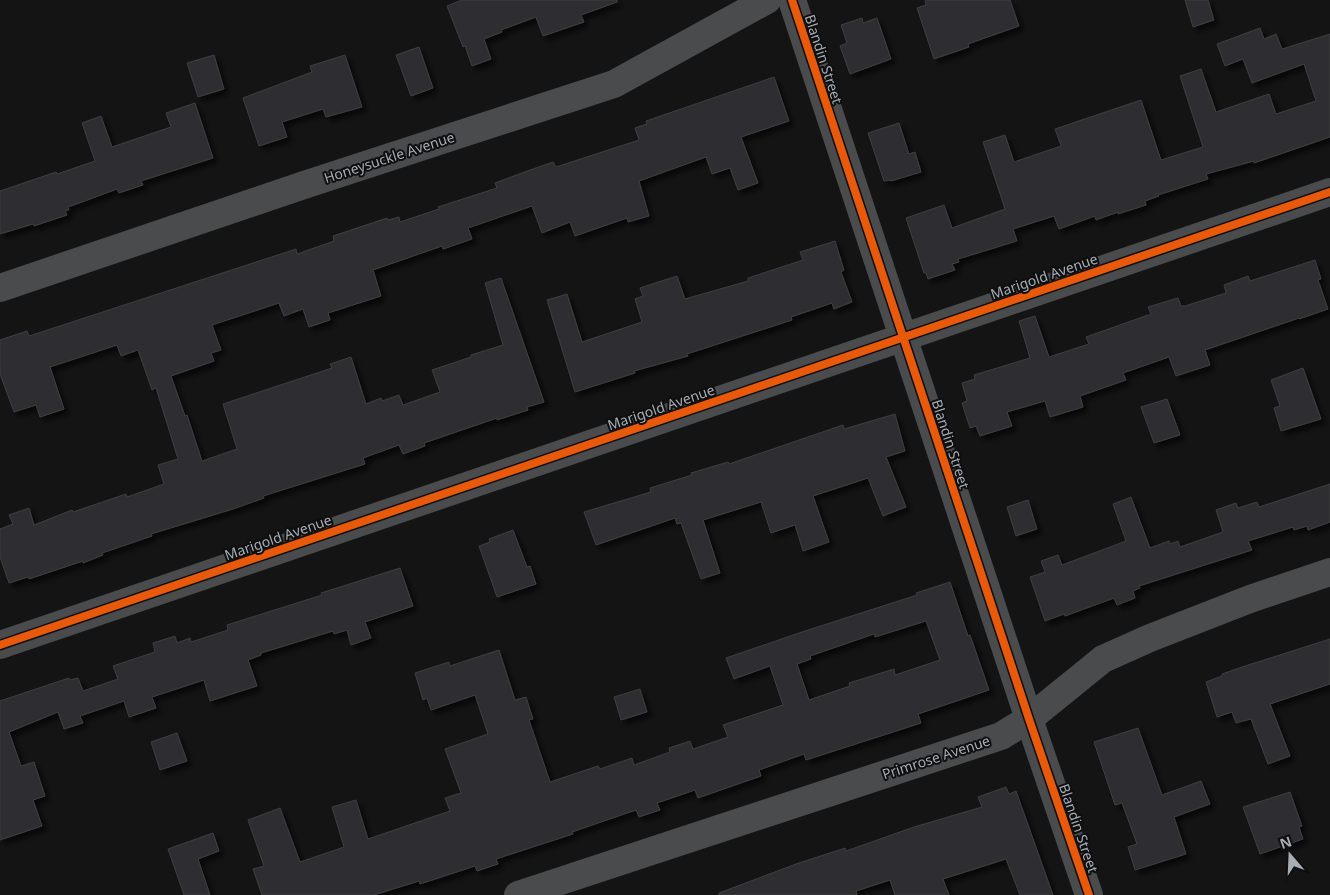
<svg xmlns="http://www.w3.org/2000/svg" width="1330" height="895" font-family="'Noto Sans',sans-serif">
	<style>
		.building { fill: #2f2f30; stroke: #3d3f41; fill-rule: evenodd; filter: url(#shadow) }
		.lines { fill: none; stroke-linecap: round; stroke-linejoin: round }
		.minor { stroke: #494b4d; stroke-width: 28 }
		.cycleway-casing { stroke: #0f0f10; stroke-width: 11 }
		.cycleway { stroke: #e8590c; stroke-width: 8 }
		.labels { text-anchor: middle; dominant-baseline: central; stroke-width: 4; stroke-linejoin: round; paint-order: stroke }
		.street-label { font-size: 14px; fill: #a6adb5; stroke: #0f0f10 }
	</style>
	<defs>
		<filter id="shadow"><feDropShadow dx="4.5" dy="4.5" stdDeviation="2.5" flood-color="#0009"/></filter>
	</defs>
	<rect width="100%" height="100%" fill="#141415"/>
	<g class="building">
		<path d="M462,0h155v2l-36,13 3,7 -41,14 -7,-19 -35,13 1,2 -18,7 7,20 -19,7 -7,-20 -2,1 -16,-41z"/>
		<path d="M925,0h85l9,26 -51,18 1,3 -35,12 -17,-51 9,-3z"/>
		<path d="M1185,0h23l6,20 -21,7z"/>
		<path d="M862,18l1,5 14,-5 14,41 -41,15 -10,-28 7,-3 -6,-18z"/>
		<path d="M1260,28l4,11 12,-5 6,15 48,-15v103l-76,26v-2l-48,13 2,5 -50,16 1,1 -14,5 1,4 -28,9v-2l-22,8 -1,-4 -36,13 -5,-13 -41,13 4,12 -59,18 1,3 -7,2 3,6 -27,9 -2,-6h-2l-18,-55 38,-13 8,23 53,-19 -22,-67 22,-7 9,27 47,-16 -6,-17 86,-29 20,60 42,-13 -23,-71 21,-7 15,43 53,-18 7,20 40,-13 -12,-37 -52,19 -9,-24 -18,7 -8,-22z"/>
		<path d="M419,47l14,41 -22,8 -15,-41z"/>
		<path d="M214,55l10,34 -26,8 -11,-34z"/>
		<path d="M345,55l17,52 -36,10 -3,-8 -41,13 5,15 -28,9 -16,-48 69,-26 -2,-6z"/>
		<path d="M774,77l15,44 -48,16 17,46 -20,7 -8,-22 -18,6 -6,-17 -67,24 10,35 -21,6 -1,-4 -52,18 -5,-14 -28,11 -10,-27 -64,22 4,11 -29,10 -1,-3 -69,24 8,26 -53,17 2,7 -21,7 -6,-18 -19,7 -5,-13 -67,22 9,25 -10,3 3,8 -43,15 14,40 2,-1 15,46 35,-12 -14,-45 109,-36 -2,-4 21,-7 15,47 15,-6 1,3 17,-6 4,10 37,-13 -8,-22 39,-13v-2l32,-10 -18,-62 16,-5 43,124 -17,5 1,3 -31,10v-2l-73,25 1,3 -22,8 -4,-9 -36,13 2,6 -102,32 1,2 -31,11 -82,25 1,2 -50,17 1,2 -20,8v-2l-54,18 -1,-2 -19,6 -9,-26v-28l13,-5 -4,-9 20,-7 5,17 38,-15 1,2 53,-18 1,3 37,-13 -6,-19 20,-6 -22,-71 -4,2 -14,-40 -17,6 -4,-11 -67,22 14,42 -24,8 -4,-12 -22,7 -14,-38v-34l27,-9 2,5 267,-87 1,5 37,-13 -1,-5 54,-18 1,2 11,-3 1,5 39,-13 -1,-2 59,-19 -2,-5 35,-13 23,-8 3,5 83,-27 -4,-12 12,-4 -1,-3z"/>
		<path d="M195,103l18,55 -72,23 2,4 -24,8 -2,-4 -35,13 -14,5 1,3 -4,1 2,4 -33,11 -1,-2 -33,10v-43l56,-19 1,2 38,-13 -13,-38 19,-7 11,31 59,-20 -5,-14z"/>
		<path d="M899,123l10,31 6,-2 6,20 -30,9 -1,-1 -6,1 -16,-48z"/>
		<path d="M835,241l9,29 -3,2 11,30 -18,7 -2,-6 -41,14 1,3 -105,34 1,2 -54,15 1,2 -60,19 -28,-92 20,-6 15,48 60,-20 -7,-23 8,-3 -3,-8 37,-12 8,23 63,-18v-3l55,-18 -3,-8z"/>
		<path d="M1315,260l6,19 -3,1 10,29 -29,10v-1l-94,32 5,15 -34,11 -7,-19 -46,16 3,7 -46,16 3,11 -33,10 -5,-16 -38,11 5,14 -32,10 -4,-10 -6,2 -8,-25 5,-2 -5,-18 13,-4 -1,-4 56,-17 -11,-37 16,-5 14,41 40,-13 -3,-7 65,-23 -3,-7 30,-9 3,8h4l41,-13 -2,-8 24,-9 2,5z"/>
		<path d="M1303,368l18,51 -40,12 -7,-23 6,-2 -9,-26z"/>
		<path d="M1167,399l13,36 -26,8 -13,-36z"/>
		<path d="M895,414l10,37 -19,6 20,50 -23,9 -15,-38 -55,18 16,46 -26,9 -8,-26 -24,8 -10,-31 -58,18 17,53 -19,6 -20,-56 -4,1 -2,-6 -79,27 -12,-33 67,-20 -1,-4 42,-13 -1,-2 37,-11 1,2 114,-39 1,4z"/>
		<path d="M1330,484v38l-22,8 -1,-4 -13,4 -1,-3 -45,14 4,9 -113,36 1,2 -7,3 2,7 -18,7 -3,-7 -49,18 -1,-2 -19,7 -15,-44 15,-5 -4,-11 17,-6 4,10 64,-24 -13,-37 18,-7 19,51 19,-7 1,3 8,-3 2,6 43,-15 -7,-22 20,-7 2,5 19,-6 2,5z"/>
		<path d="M1028,500l9,29 -21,7 -9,-29z"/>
		<path d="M513,530l14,37 3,-1 6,18 -39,13 -18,-51 11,-4 -1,-3z"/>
		<path d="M400,568l13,38 -48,16 6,16 -20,7 -4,-15 -13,4 -1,-3 -72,22v2l-13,5 9,26 -47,15 -6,-21 -52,17 4,11 -27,9 -5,-16 -44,15 3,7 -19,6 -6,-17 -49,20 12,34 13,-4 11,34 -12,4 9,26 -42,14v-139l69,-23 1,2 8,-2 5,13 35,-12 -5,-13 42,-14 -2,-9 22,-7 2,7 13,-5 1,4 37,-12 -1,-5 95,-30 -1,-2z"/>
		<path d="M950,582l18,54 2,-1 19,55 -71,24 3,9 -115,37 -2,-6 -45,16 2,6 -63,22 -3,-8 -38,13 3,7 -21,7 -3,-7 -64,22 1,2 -77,25 2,5 -21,7 -2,-5 -55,18 -1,-3 -45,14h-112l-9,-26 11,-3 -16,-46 32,-12 20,54 44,-15 -12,-40 24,-7 12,39 82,-28 -5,-13 16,-5 -16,-44 43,-15 -13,-39 -44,15 -4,-12 -4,2 -8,-27 34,-11 1,4 49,-16 16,50 11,-3 7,22 -4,1 21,62 48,-16 2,3 32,-11 2,7 36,-13 -1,-4 21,-7 3,8 35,-12 -5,-12 60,-20 -13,-39 -36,13 -8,-21 76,-26 115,-37 -1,-2zM926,621l14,39 -45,15 -1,-6 -45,14 1,3 -41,14 -12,-36 14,-5 -1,-3 64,-22 1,3z"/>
		<path d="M1330,639v45l-60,20 20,52 -22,8 -17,-45 -15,4 -4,-11 -15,5 -11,-35 16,-6v-2l20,-7z"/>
		<path d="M640,689l7,23 -26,8 -7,-23z"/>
		<path d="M1138,728l24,67 39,-14 9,23 -36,13 12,37 -51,16 -7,-23 9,-3 -15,-41 -7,2 -21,-63z"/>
		<path d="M177,733l10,28 -27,9 -9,-28z"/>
		<path d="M1006,787l3,7 7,-3 37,104h-33l-14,-36 -63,20 6,16h-54l-5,-15 -34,11 1,4h-138v-2l77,-29 49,-16 1,3 68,-24 68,-20 -4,-10z"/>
		<path d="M1290,792l12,34 -3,1 4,12 -43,15 -17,-47z"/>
		<path d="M213,833l6,18 -21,8 12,36h-26l-16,-46z"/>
	</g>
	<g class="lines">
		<g class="minor">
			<path d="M792,0l237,719 60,176"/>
			<path d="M0,288l304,-103 310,-101 153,-84"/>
			<path d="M0,645l1330,-453"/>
			<path d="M518,895l483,-159 28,-17 74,-60 47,-21 100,-39 80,-27"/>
		</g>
		<g class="cycleway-casing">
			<g id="cycleway">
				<path d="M792,0l237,719 60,176"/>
				<path d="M0,645l1330,-453"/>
			</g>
		</g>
		<use href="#cycleway" class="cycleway"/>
	</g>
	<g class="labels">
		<g class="street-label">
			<text transform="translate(824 59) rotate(72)">Blandin Street</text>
			<text transform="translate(389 157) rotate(-18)">Honeysuckle Avenue</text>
			<text transform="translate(1044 276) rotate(-19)">Marigold Avenue</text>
			<text transform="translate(661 407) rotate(-19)">Marigold Avenue</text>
			<text transform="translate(951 444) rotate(72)">Blandin Street</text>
			<text transform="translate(278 537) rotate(-19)">Marigold Avenue</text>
			<text transform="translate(936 757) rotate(-18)">Primrose Avenue</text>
			<text transform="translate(1079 828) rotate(71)">Blandin Street</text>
		</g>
	</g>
	<g transform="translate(1290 855) rotate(341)" stroke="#0f0f10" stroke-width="4" paint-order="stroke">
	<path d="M0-4L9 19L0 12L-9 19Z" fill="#a6adb5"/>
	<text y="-8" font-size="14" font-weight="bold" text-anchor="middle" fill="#a6adb5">N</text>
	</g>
</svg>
